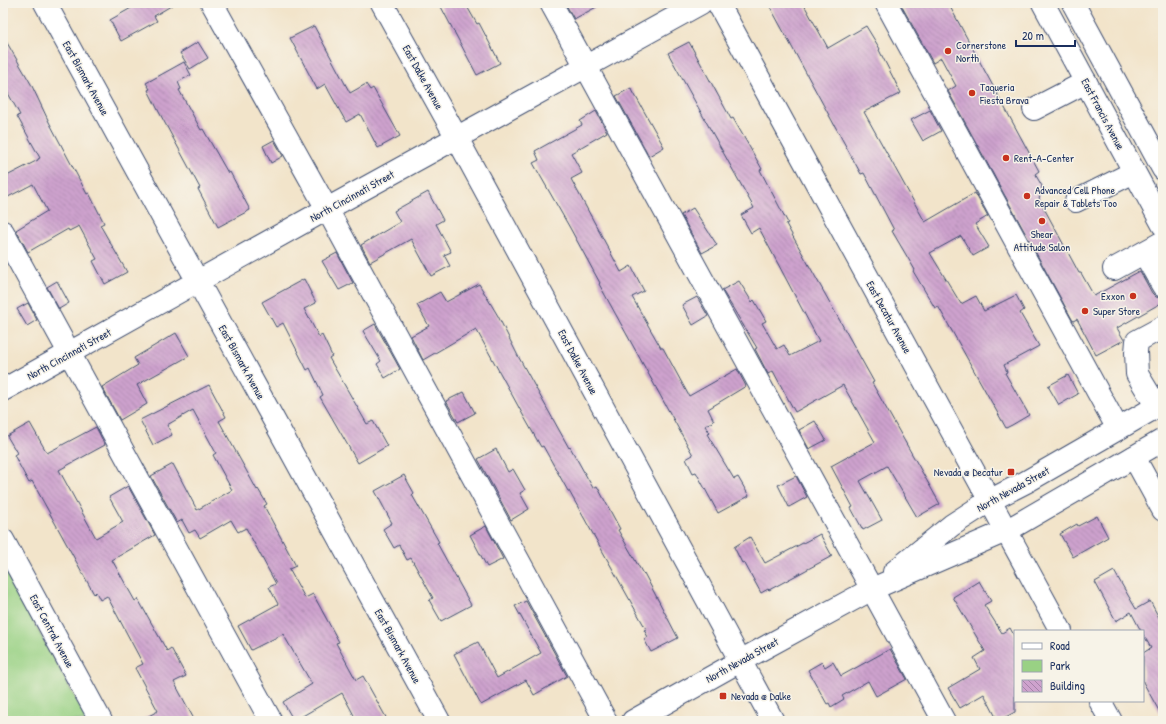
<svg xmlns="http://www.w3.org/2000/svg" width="1166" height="724" font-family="'Patrick Hand',sans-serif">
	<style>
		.green { fill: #99d184; stroke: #5a8071 }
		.building { fill: url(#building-back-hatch) }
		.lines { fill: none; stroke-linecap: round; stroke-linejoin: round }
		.minor-casing { stroke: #3b4a6e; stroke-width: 24 }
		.major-casing { stroke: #3b4a6e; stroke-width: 24 }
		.minor { stroke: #fff; stroke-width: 22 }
		.major { stroke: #fff; stroke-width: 22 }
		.poi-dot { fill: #c8321e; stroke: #f7f3e8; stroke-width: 1.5 }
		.labels { text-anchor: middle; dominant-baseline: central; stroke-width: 3; stroke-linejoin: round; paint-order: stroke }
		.poi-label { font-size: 11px; fill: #1b2f5e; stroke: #f7f3e8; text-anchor: start }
		.street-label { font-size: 11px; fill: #1b2f5e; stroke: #f7f3e8 }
	</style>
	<defs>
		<pattern id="building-back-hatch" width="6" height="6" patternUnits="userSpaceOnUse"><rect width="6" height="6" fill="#cea2cd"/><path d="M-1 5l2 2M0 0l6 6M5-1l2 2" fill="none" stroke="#a684aa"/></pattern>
	</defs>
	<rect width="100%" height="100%" fill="#f7f3e8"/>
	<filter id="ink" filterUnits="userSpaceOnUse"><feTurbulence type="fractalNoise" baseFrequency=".025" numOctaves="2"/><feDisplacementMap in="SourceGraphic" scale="8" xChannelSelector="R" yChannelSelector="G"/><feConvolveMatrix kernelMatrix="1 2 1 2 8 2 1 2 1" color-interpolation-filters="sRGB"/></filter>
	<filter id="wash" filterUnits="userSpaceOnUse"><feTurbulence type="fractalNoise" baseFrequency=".012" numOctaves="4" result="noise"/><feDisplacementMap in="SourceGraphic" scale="16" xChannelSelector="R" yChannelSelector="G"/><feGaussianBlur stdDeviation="0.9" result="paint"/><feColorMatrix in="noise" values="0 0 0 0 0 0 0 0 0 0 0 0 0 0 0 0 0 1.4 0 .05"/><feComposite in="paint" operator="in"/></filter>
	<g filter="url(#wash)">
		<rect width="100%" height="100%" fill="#f2e4ca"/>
		<path class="green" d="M3,566l85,155h-85z"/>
		<g id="blocks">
			<g class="building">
				<path d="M140,3h36l-22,13 3,5 -36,20 -11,-21z"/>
				<path d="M439,3h26l12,21 2,-1 21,40 -23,12z"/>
				<path d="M565,3h39l-30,16z"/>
				<path d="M768,3h35l25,45 38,-22 14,23 -1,1 22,43 -37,19 61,110 50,-29 13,23 -13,8 14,23 -16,9 -12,-20 -31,17 31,51 15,-8 8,15 32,-16 8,15 -4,3 19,33 -35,19 3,7 -2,1 24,42 -17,10 -6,3 -68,-122 -3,2 -22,-37 2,-1 -23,-39 2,-1 -30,-57 -3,1z"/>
				<path d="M900,3h48l91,168 -4,3 7,12 -3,13 40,74h2l13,23 46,-25 12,22 4,4 5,1 2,4 -46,26 7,12 -28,15 -19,-36 -4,2 -125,-230 8,-5 -15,-28 -8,5z"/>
				<path d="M314,26l36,67 16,-9 4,6 3,-2 27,48 -22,12 -18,-34 -14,8 -21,-38 -8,5 -27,-51z"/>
				<path d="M3,36l28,48 18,38 38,72 2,-1 15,30 -4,2 27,47 -22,12 -12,-23 4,-2 -18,-33 -10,5 -1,-2 -40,23 -12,-22 31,-19 -14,-27 -25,13 -5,-10v-9l35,-18v-1l2,-1 -23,-42 3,-1 -17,-31z"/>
				<path d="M198,42l10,16 -18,11 -10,-16z"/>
				<path d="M689,42l42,77 2,-1 29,51 -2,1 28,53 -2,1 88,158 -2,1 68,121 -23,13 -30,-51 -27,15 22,39 -19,10 -12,-22 2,-1 -22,-41 44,-24 -32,-57 -48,27 -22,-41 -5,3 -13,-25 2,-1 -35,-58 17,-9 13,21 2,-2 12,21 -4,2 15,26 7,-4 6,11 29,-15 -60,-113 -8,5 -10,-18 13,-7 -86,-155z"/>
				<path d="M184,62l7,13 -13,7 3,7 -2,1 22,40 2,-1 25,44 2,-1 20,38 -32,17 -20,-38 2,-1 -41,-76 -11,-22 2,-1 -4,-6z"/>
				<path d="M631,88l33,59 -15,9 -33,-60z"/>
				<path d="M930,110l11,21 -18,10 -12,-21z"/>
				<path d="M596,111l11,21 -36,21 11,20 -11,6 50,93 10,-6 13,25 -12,6 29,51h2l26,48 48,-27 9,17 -38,23 6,12 -9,5 5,7 -3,1 27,45 4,-2 11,19 -31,17 -22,-41 -3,1 -7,-14 7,-4 -94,-171 1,-1 -30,-55 -37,-65 6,-3 -4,-9 47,-26 -2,-4z"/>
				<path d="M274,140l9,16 -12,7 -8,-17z"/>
				<path d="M428,192l15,28 -7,4 15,28 -7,3 6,11 -19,10 -20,-37 -41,23 -9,-17 39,-23 -6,-11z"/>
				<path d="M693,208l24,37 -15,8 -21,-38z"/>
				<path d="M337,253l16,30 -14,7 -17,-29z"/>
				<path d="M304,279l12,24 -12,6 15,28 3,-2 10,21 -3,2 38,66 6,-3 14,25 -29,17 -38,-66 3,-2 -13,-27 -3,2 -24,-47 -7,4 -14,-25z"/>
				<path d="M57,281l12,22 -10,6 -12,-22z"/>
				<path d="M479,284l19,32 20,40 51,92 1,-1 23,41 4,-2 23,43 -2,1 25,44 1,-1 34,65 -27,14 -7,-13 4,-2 -4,-7 2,-1 -77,-138h-1l-25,-45 -2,1 -18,-32 -47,-86 -53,31 -12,-24 18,-10 -12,-21 23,-13 6,10z"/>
				<path d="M697,297l11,19 -15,9 -11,-20z"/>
				<path d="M28,303l9,17 -10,6 -10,-17z"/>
				<path d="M375,324l25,45 -15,9 -8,-14 4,-3 -18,-30z"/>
				<path d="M176,333l13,23 -52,29 10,19 -27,16 -18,-33 36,-22 -4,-7z"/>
				<path d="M1068,375l10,19 -19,11 -11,-19z"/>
				<path d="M209,385l17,32 -7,4 38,69 1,-1 9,15 -3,2 32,60 -7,3 16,29 8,-4 26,48 -3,1 20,37 7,-4 25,45h-31l-15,-28 -48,28 -11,-19 29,-18 -29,-50 -32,16 -13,-24 40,-22 -9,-17 7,-3 -30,-56 -8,4 -7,-12 -31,18 -5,-8 -6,3 -7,-13 -5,3 -26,-47 22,-12 24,46 35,-20 -19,-35 3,-2 -23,-43 -26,15 5,10 -19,10 -13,-25z"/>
				<path d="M464,392l11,21 -17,9 -12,-21z"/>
				<path d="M815,421l11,19 -17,9 -10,-19z"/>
				<path d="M30,423l17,30 49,-26 9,18 -46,25 37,68 27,-16 -14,-25 19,-11 27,49 -43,25 23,41 3,-2 29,52 4,-3 15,28 -12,6 21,39h-56l19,-10 -23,-43 8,-4 -36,-68 -7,4 -4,-8 -2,2 -62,-113 -3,2 -15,-28 3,-2 -10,-17z"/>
				<path d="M496,449l12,23 5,-3 12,21 -5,3 9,16 -18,11 -33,-61z"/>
				<path d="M404,475l10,18 -2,2 27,47 -2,1 34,62 -30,16 -12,-21 4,-2 -22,-40 -4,2 -8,-15 -5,3 -11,-19 9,-6 -17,-32z"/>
				<path d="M796,476l11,21 -18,10 -11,-22z"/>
				<path d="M1097,516l11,21 -35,20 -13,-23 17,-10 1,2z"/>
				<path d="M486,526l17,33 -16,8 -17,-32z"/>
				<path d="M820,534l12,22 -63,34 -1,-1 -7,4 -17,-31 -2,1 -8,-16 16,-10 15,26z"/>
				<path d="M1114,571l22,38 14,-8 13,24v93l-20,-36v-29l8,-5 -8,-14v-3h-2l-10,-19 -15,9 -21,-39z"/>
				<path d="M979,581l12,20 -7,4 18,28 8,-5 5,9v75l-17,9 -14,-27 -24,14 -12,-20 32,-19 -6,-11 11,-7 -32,-54z"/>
				<path d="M526,601l41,75 -33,19 -8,-15 -45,25 -27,-51 24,-12 19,36 44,-25 -26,-47z"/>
				<path d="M890,649l17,30 -31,17 -8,-15 -26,15 2,3 -13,8 -2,-4 -2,1 -19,-34 14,-8 3,5 8,-5 8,14z"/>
			</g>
		</g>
	</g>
	<g filter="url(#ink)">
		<use href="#blocks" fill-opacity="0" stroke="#3b4a6e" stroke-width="1"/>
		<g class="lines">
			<g class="minor-casing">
				<g id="minor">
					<path d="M45,3l394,718"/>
					<path d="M212,3l115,206 279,512"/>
					<path d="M382,3l75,135 316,583"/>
					<path d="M551,3l393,718"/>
					<path d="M718,3l343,628"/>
					<path d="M886,3l232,426"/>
					<path d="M1034,109l52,-27"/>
					<path d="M1076,201l58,-29"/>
					<path d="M3,232l268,489"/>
					<path d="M1144,253l19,33"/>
					<path d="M1114,269l49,-27"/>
					<path d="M3,390l324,-181 374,-206"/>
					<path d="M1157,407l-20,-33 -1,-22 1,-11 26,-14"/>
					<path d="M1134,457l29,53"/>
					<path d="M3,540l98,181"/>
					<path d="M1100,701l11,20"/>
				</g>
			</g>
			<g class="major-casing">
				<g id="major">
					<path d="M1043,3l120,222"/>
					<path d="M1073,3l90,166"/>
					<path d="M894,572l58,-47 37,-24 37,-19 137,-79"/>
					<path d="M633,721l107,-60 132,-72 134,-58 157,-91"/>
				</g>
			</g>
			<use href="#minor" class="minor"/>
			<use href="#major" class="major"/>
		</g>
	</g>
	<g class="poi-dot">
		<circle cx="948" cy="51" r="4"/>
		<circle cx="972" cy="93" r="4"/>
		<circle cx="1006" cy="158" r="4"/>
		<circle cx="1027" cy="196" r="4"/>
		<circle cx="1042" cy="221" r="4"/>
		<circle cx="1133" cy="296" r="4"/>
		<circle cx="1085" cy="311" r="4"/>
		<rect x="1007" y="468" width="8" height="8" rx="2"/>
		<rect x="719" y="692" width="8" height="8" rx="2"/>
	</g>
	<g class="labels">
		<g class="poi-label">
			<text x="956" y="45">Cornerstone<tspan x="956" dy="13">North</tspan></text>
			<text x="980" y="87">Taqueria<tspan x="980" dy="13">Fiesta Brava</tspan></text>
			<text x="1014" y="158">Rent-A-Center</text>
			<text x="1035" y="190">Advanced Cell Phone<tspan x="1035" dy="13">Repair &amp; Tablets Too</tspan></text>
			<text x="1042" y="234" text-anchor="middle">Shear<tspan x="1042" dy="13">Attitude Salon</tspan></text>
			<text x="1125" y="296" text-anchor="end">Exxon</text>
			<text x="1093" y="311">Super Store</text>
			<text x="1003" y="472" text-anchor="end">Nevada @ Decatur</text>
			<text x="731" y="696">Nevada @ Dalke</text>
		</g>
		<g class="street-label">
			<text transform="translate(423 77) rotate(61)">East Dalke Avenue</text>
			<text transform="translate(86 78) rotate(61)">East Bismark Avenue</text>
			<text transform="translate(1103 114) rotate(62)">East Francis Avenue</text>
			<text transform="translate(352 196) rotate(-29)">North Cincinnati Street</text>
			<text transform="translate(889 317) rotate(61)">East Decatur Avenue</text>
			<text transform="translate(69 354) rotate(-29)">North Cincinnati Street</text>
			<text transform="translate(242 362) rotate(61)">East Bismark Avenue</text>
			<text transform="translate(578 362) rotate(62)">East Dalke Avenue</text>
			<text transform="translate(1013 489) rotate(-29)">North Nevada Street</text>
			<text transform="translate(52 631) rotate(62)">East Central Avenue</text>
			<text transform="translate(398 646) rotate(61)">East Bismark Avenue</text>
			<text transform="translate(742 660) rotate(-29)">North Nevada Street</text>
		</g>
	</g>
	<rect width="1166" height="724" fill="none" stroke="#f7f3e8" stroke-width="16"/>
	<rect x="1014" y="630" width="130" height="72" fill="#f7f3e8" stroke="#9fa5b1"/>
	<rect x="1022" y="643" width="20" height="6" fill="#ffffff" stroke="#9fa5b1"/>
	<text x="1050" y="650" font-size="12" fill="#1b2f5e">Road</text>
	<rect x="1022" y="660" width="20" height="12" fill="#99d184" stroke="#9fa5b1"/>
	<text x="1050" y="670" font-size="12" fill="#1b2f5e">Park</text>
	<rect x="1022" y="680" width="20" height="12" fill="url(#building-back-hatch)" stroke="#9fa5b1"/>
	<text x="1050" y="690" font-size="12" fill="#1b2f5e">Building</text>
	<path d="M1016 40v6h59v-6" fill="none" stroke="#1b2f5e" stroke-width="2"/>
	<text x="1022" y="40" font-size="12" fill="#1b2f5e" stroke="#f7f3e8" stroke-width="3" paint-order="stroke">20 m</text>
</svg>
